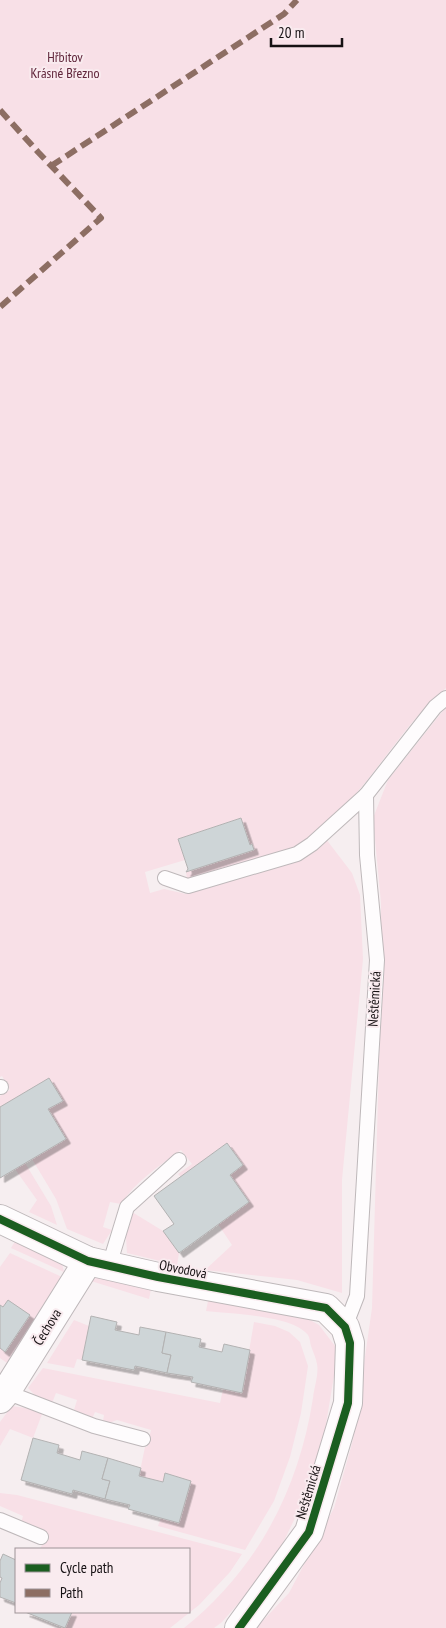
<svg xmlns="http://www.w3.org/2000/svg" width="446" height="1628" font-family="'PT Sans Narrow',sans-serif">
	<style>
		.green { fill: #f8e0e7 }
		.building { fill: #ced5d7; stroke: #b3b2b2; filter: url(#shadow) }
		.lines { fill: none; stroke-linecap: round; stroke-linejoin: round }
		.lane-casing { stroke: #beb8ba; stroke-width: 16 }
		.street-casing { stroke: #beb8ba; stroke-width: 30 }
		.lane { stroke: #fefcfd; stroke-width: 14 }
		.street { stroke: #fefcfd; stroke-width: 28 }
		.quiet { stroke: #8d6e63; stroke-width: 6; stroke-dasharray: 12 6; stroke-linecap: butt }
		.cycleway-casing { stroke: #f9ebef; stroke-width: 11 }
		.cycleway { stroke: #1b5e20; stroke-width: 8 }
		.labels { text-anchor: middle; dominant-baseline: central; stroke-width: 4; stroke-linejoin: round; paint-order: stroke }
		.park-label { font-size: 14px; fill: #60263b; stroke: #f9ebef }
		.street-label { font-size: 14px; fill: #161113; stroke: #f9ebef }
	</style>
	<defs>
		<filter id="shadow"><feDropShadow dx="4.5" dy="4.5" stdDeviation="0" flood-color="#0004"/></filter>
	</defs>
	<rect width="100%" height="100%" fill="#f6eef0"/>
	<g class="green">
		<path d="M0,0h446v688c-34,28 -58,68 -87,102 -16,19 -45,45 -66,59l-106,30 -1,-7 68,-22 -2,-6 -2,1 -10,-27 -62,21 7,21 -40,12 5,21 14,-4 22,5 113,-33 16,-11 11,-11 26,34 8,22 3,64 -21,221v113l-45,-13 -92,-10 27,-25 -14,-21 31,-22 -19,-27 13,-10 -16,-22 -46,34 -3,-3 14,-10 -11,-14c-22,16 -45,31 -60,54l-11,-2 -7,25 9,3 -9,14 -36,-15 -11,-30 -24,-40 34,-20 -18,-30 15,-8 -14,-23 -49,29v-11l10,-6 -8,-14 -2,1z"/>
		<path d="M446,707v921h-190l33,-35 45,-85 19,-68 19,-132 9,-315v-90l-8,-85 15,-38z"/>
		<path d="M25,1163l26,43 6,19 -28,-13 8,-12 -22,-31z"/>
		<path d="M132,1212l31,19 16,22 -2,12 -50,-12 -1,-17z"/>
		<path d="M16,1240l42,18 4,6 2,8 -53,-24z"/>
		<path d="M10,1253l52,24 -52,88 -10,-7v-10l6,4 24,-37 -22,-15 -5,7 -3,-2v-38z"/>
		<path d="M105,1276l46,13 -2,10 -58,-18 6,-4z"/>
		<path d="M208,1301l82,8 29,16 16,21 1,18 -11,66 -6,28 -13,37 -23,48 -26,39 -35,40 -8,6h-30c73,-58 115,-139 129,-230 1,-10 6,-24 4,-34 -1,-6 -4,-12 -6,-18 -1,-3 -1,-8 -3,-11 -15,-20 -77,-21 -102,-24z"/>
		<path d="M74,1320l15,6 -7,34 -5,-1 -3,9 -27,-5z"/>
		<path d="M254,1322l21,4 14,6 11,10 8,24 -7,47 -11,44 -16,44 -29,49 -87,-24 3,-8 18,5 12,-42 -26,-7 -2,8 -24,-6 6,-29h2l4,-17 -34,-10 -8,3 -6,-2 1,-6 -9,-3 -3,7 -18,-9 3,-10 -21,-7 -4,10 -17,-8 -7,-7 15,-20 177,35 3,-14 19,3z"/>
		<path d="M12,1406l20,3 10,5 -9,24 -23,-9 -10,17v-24z"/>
		<path d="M0,1493l17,2 225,59 -12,18 -31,33 -29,23h-105l7,-16h117v-63h-149l2,-4h2l4,-12 -27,-10 2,-7 -23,-10z"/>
	</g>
	<g class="building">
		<path d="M241,818l9,27 2,-1 2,6 -68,22 2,-3 -10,-30z"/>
		<path d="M49,1078l14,23 -15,8 18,30 -66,39v-71z"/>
		<path d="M227,1143l16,22 -13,10 19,27 -70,51 -16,-22 11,-7 -20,-28z"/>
		<path d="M8,1300l22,15 -25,37 -5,-4v-43l3,2z"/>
		<path d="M91,1316l26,6 -2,8 24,5 1,-8 26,5 -4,21 9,2 -4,18 -32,-7 -1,4 -52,-10z"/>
		<path d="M166,1332l35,7 -2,8 23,5 2,-8 26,6 -8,43 -51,-11 2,-5 -26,-4 4,-18 -9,-2z"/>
		<path d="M33,1438l26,7 -2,8 23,7 2,-9 26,7 -6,21 8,2 -5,18 -32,-9 -1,4 -51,-14z"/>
		<path d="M108,1458l33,10 -2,8 24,6 2,-9 26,8 -12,42 -51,-14 2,-4 -25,-6 5,-18 -8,-2z"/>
		<path d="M3,1554l13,6v43l-16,-6v-14l2,-5 -2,-1v-16z"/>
		<path d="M25,1612h47l-7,16z"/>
	</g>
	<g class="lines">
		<g class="lane-casing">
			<g id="lane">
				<path d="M165,878l23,8 109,-32 15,-10 54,-49"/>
				<path d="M0,1087h1"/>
				<path d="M109,1266l18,-59 52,-47"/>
				<path d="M345,1327l12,-31 20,-336 -10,-105 -1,-60 69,-88 11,-9"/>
				<path d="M6,1392l88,34 49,13"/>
				<path d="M0,1520l41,17"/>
			</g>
		</g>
		<g class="street-casing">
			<g id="street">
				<path d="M0,1219l88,42 70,16 168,31 19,19 5,16 -2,60 -39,129 -70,96"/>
				<path d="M0,1399l6,-7 82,-131"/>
			</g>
		</g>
		<use href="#lane" class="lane"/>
		<use href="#street" class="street"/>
		<g class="quiet">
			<path d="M0,110l38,42 63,66 -101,89"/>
			<path d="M51,166l233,-152 13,-14"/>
		</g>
		<g class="cycleway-casing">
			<path id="cycleway" d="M0,1219l88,42 70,16 168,31 19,19 5,16 -2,60 -39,129 -70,96"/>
		</g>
		<use href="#cycleway" class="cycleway"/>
	</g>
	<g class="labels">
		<g class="park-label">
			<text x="65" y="57">Hřbitov<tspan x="65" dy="16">Krásné Březno</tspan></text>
		</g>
		<g class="street-label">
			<text transform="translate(374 999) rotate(-87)">Neštěmická</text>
			<text transform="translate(183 1269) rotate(11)">Obvodová</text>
			<text transform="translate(47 1327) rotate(-58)">Čechova</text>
			<text transform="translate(308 1492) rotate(-73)">Neštěmická</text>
		</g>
	</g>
	<rect x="15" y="1548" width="175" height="65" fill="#f9ebef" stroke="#9e9497"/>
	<rect x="25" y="1564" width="25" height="8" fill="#1b5e20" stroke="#9e9497"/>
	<text x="60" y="1573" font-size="15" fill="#161113">Cycle path</text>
	<rect x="25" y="1589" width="25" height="8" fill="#8d6e63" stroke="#9e9497"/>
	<text x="60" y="1598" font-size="15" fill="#161113">Path</text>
	<path d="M271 38v8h71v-8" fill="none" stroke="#161113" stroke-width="2.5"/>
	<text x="278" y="38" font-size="15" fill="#161113" stroke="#f9ebef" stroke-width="4" paint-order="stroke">20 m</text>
</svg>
